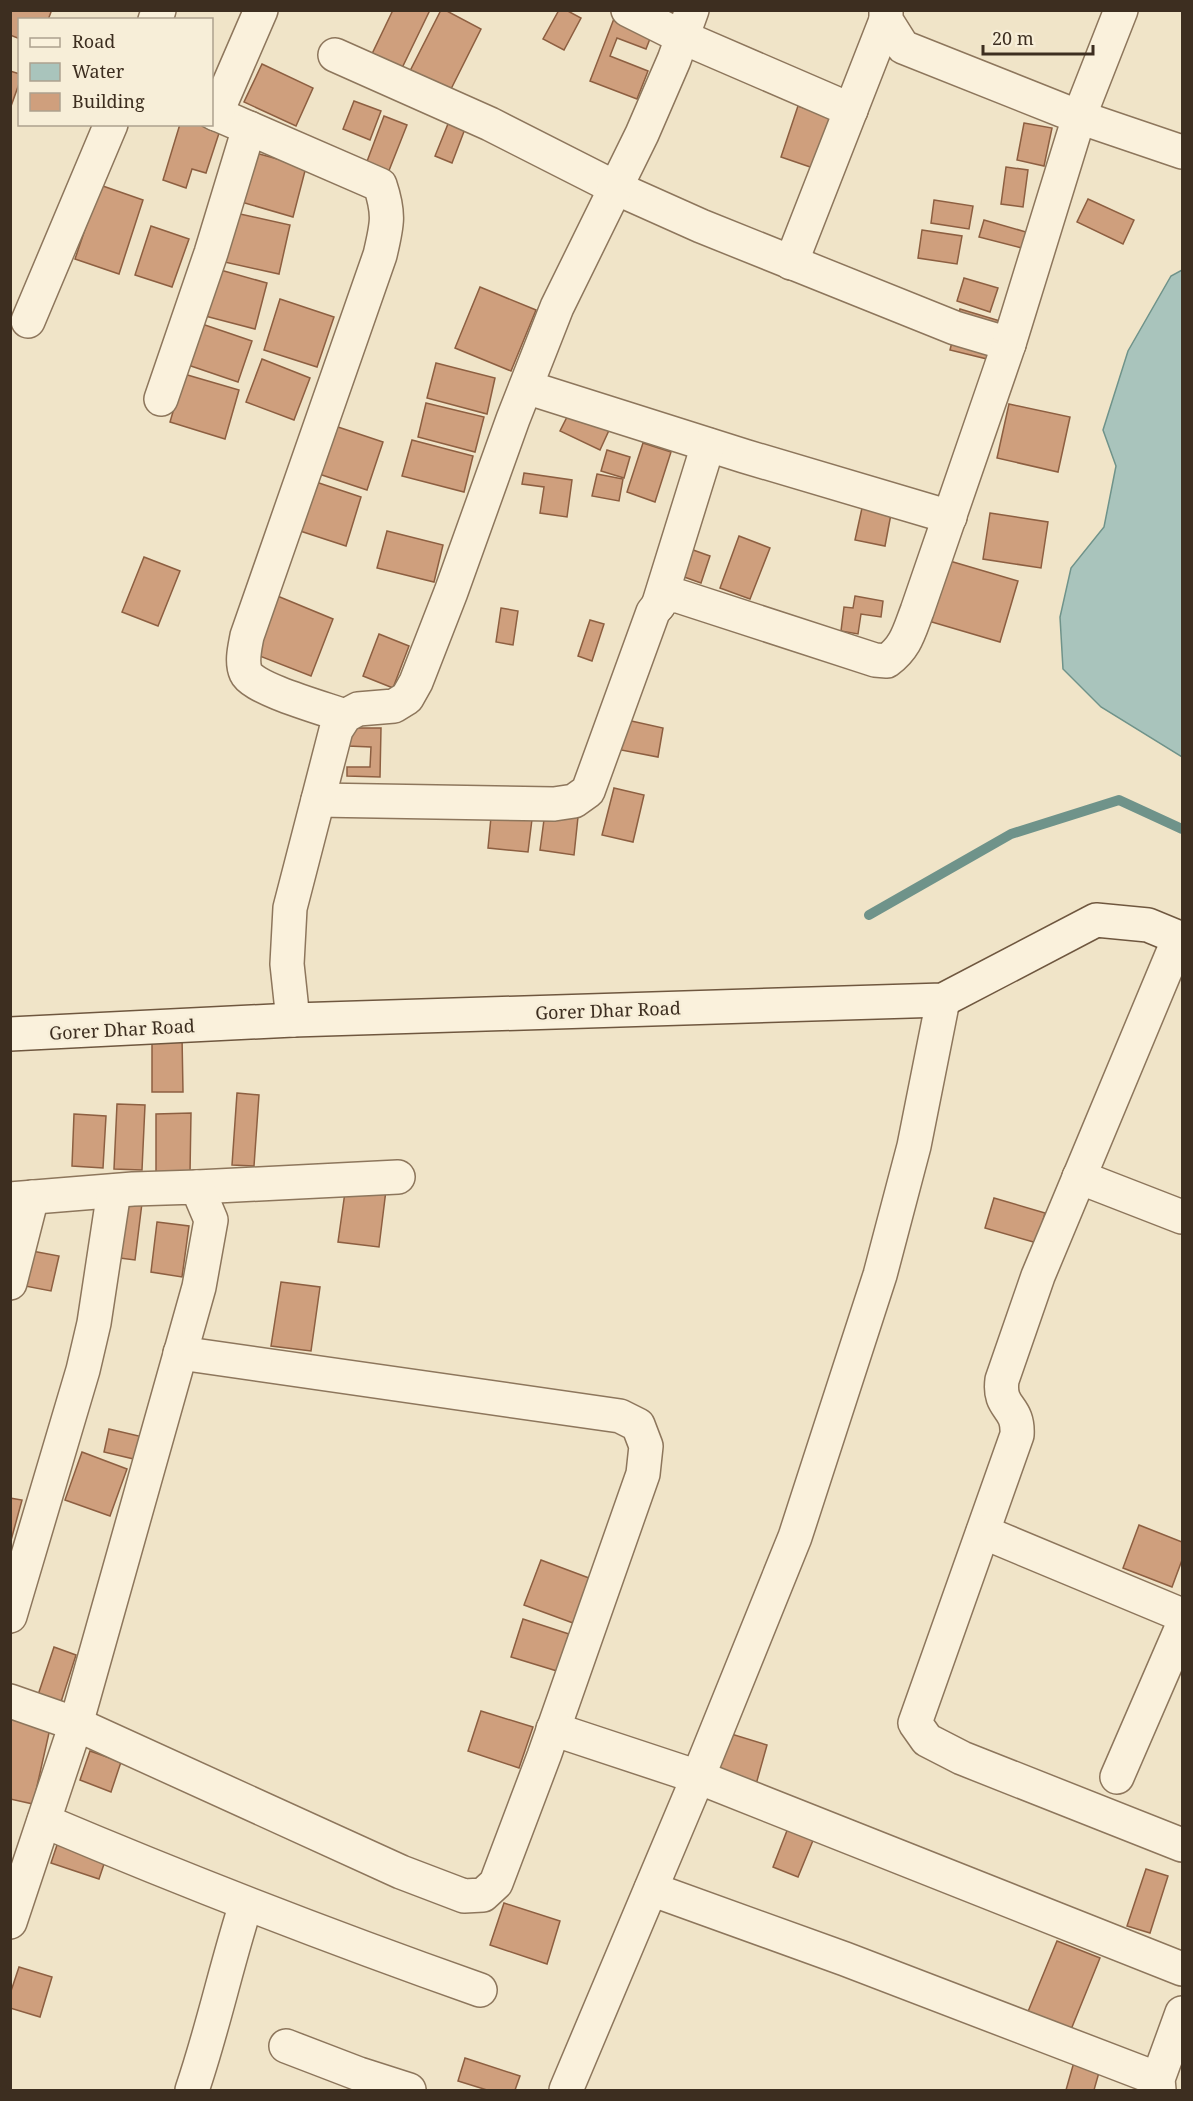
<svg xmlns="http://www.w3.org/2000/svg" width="1193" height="2101" font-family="'Noto Serif',serif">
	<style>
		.water { fill: #a9c4bc; stroke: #6f938a; stroke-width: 1.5 }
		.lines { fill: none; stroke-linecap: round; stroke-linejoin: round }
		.stream { stroke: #6f938a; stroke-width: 10 }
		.building { fill: #cf9f7d; stroke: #8d5f41; stroke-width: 1.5 }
		.street-casing { stroke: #8d765c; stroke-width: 36 }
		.secondary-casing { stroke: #6f573f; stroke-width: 36 }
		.street { stroke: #faf1dc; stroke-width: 33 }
		.secondary { stroke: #faf1dc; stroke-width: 33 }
		.labels { text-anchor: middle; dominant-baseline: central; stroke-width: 5; stroke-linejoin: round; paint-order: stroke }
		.street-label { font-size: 18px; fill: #3d2e20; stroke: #f7eed8 }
	</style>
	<rect width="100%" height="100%" fill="#f0e4c8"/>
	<path class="water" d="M1182,270v487l-81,-50 -38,-38 -3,-52 11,-49 33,-41 12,-61 -13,-36 25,-79 43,-75z"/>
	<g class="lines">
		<path class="stream" d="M869,915l142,-81 108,-34 63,29"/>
	</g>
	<g class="building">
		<path d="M10,10h39l2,2 -3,8h-28v19l-10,-4z"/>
		<path d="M393,10h37l-29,60 -30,-14z"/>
		<path d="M441,10h4l36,19 -31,62 -40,-20z"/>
		<path d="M559,10h7l15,8 -17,32 -21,-11z"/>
		<path d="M615,16l38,15 -7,18 -29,-11 -7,18 38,15 -11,28 -47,-18z"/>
		<path d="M262,64l51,24 -17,38 -52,-24z"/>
		<path d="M10,71l10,3v7l-10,28z"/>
		<path d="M354,101l27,10 -11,29 -27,-11z"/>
		<path d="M798,106l38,13 -17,51 -38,-13z"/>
		<path d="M452,114l16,7 -16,42 -17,-7z"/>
		<path d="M384,116l23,9 -19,48 -22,-9z"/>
		<path d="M223,121l-17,52 -14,-4 -6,19 -23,-8 17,-56h32z"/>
		<path d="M1024,123l28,5 -8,38 -27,-6z"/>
		<path d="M252,152l54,15 -13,50 -55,-16z"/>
		<path d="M1006,167l22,3 -5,37 -22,-3z"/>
		<path d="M100,185l43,15 -24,74 -44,-15z"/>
		<path d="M1088,199l46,21 -11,24 -46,-22z"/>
		<path d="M934,200l39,6 -4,23 -38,-6z"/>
		<path d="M231,212l59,13 -11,49 -59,-13z"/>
		<path d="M984,220l42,12 -4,16 -43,-11z"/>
		<path d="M151,226l38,13 -17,48 -37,-12z"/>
		<path d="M922,230l40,6 -5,28 -39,-6z"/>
		<path d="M217,269l50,14 -12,46 -50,-13z"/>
		<path d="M964,278l34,10 -8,24 -33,-11z"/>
		<path d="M480,287l56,23 -25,61 -56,-23z"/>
		<path d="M280,299l54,18 -17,50 -53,-17z"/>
		<path d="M960,309l40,12 -5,18 -40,-11z"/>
		<path d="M202,324l50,17 -14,41 -50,-17z"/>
		<path d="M954,334l37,9 -4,16 -37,-9z"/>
		<path d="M262,359l48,19 -16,42 -48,-18z"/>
		<path d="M436,363l59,15 -8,36 -60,-16z"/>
		<path d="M184,374l55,16 -14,49 -55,-17z"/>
		<path d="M426,403l58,14 -9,35 -57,-15z"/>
		<path d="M1009,404l61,13 -12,55 -61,-14z"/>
		<path d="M571,409l39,19 -10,22 -40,-19z"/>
		<path d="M329,424l54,18 -16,48 -54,-18z"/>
		<path d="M412,440l61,16 -9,36 -62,-16z"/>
		<path d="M643,443l28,9 -16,50 -28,-10z"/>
		<path d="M607,450l23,7 -6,21 -23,-7z"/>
		<path d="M524,473l48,7 -5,37 -27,-4 4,-26 -22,-3z"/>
		<path d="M597,474l26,5 -4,22 -27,-5z"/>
		<path d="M310,480l51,17 -15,49 -52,-17z"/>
		<path d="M862,508l29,6 -6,32 -30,-6z"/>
		<path d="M990,513l58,9 -7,46 -58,-9z"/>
		<path d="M387,531l56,14 -9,37 -57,-14z"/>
		<path d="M739,536l31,12 -20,51 -30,-11z"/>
		<path d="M682,546l28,10 -9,27 -28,-10z"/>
		<path d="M144,557l36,14 -22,55 -36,-14z"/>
		<path d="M943,559l75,22 -18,61 -75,-22z"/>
		<path d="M275,595l58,24 -22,57 -59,-23z"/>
		<path d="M855,596l28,5 -2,16 -20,-3 -3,20 -17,-3 3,-24 9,1z"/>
		<path d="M501,608l17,3 -5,34 -17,-3z"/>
		<path d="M590,620l14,4 -12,37 -14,-5z"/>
		<path d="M379,634l30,12 -16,42 -30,-12z"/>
		<path d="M627,720l36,8 -5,29 -37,-7z"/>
		<path d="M349,728h32l-1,49 -33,-1v-9h23l1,-20 -23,-1z"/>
		<path d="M614,788l30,7 -11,47 -31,-7z"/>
		<path d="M492,807l41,4 -5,41 -40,-4z"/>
		<path d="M545,812l33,5 -4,38 -34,-5z"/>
		<path d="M182,1036l1,56h-31v-55z"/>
		<path d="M237,1093l22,2 -5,71 -22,-1z"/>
		<path d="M117,1104l28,1 -3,65 -28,-1z"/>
		<path d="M191,1113l-1,60h-34v-59z"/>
		<path d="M74,1114l32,2 -3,52 -31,-2z"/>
		<path d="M346,1185l40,5 -7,57 -41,-5z"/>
		<path d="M994,1198l51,15 -8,30 -52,-15z"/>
		<path d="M119,1201l23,2 -7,57 -23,-3z"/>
		<path d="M157,1222l32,4 -7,51 -31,-5z"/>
		<path d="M32,1251l27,5 -8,35 -26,-5z"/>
		<path d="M281,1282l39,5 -9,64 -40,-5z"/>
		<path d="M109,1429l34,8 -5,23 -34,-8z"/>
		<path d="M82,1452l45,17 -17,47 -45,-16z"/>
		<path d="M10,1498l12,2 -12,44z"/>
		<path d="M1139,1525l43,17v18l-10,27 -49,-19z"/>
		<path d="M541,1560l48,18 -16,45 -49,-18z"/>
		<path d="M523,1619l46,15 -12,37 -46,-14z"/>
		<path d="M54,1647l22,8 -16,50 -23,-7z"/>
		<path d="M481,1711l52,16 -14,41 -51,-17z"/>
		<path d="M10,1715l41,9 -18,80 -23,-5z"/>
		<path d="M728,1733l39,12 -12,43 -39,-12z"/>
		<path d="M90,1751l31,11 -10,30 -31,-12z"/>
		<path d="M788,1828l26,10 -16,39 -25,-10z"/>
		<path d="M60,1836l48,16 -9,27 -48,-16z"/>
		<path d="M1146,1869l22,7 -18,57 -23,-7z"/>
		<path d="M504,1903l56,18 -13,43 -57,-19z"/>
		<path d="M1057,1941l43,17 -30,74 -43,-18z"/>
		<path d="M19,1967l33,10 -12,40 -30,-9v-14z"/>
		<path d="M1076,2055l26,7 -8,28h-28z"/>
		<path d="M465,2058l55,18 -5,14h-28l-29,-9z"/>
	</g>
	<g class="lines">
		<g class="street-casing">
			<g id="street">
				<path d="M628,10l54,27 169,73"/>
				<path d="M886,10v10l17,27 176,70 103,35"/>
				<path d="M155,20l4,-10"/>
				<path d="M335,55l155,69 126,64 85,38 254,102 54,16"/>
				<path d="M212,112l168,73c10,30 7,40 0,70l-133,381c-2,11 -6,26 -1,37 7,16 80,36 99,43"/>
				<path d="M216,114l45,-104"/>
				<path d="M791,263l95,-243"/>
				<path d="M28,321l83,-197"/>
				<path d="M526,387l218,69 206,61"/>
				<path d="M161,399l50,-146 38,-125"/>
				<path d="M658,606l50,-161"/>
				<path d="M318,800l236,4 20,-3 14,-10 65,-179 11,-14 11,-3 200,65 12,1c19,-14 22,-29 30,-50l92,-267 70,-227 42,-107"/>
				<path d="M1179,938l-141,338 -36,104c-4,30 17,25 15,55l-102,288 12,17 35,18 220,87"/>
				<path d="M293,1020l-6,-56 3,-56 46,-178 9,-14 13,-7 36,-3 13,-8 9,-16 35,-90 62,-173 44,-112 85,-173 32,-74 18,-50"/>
				<path d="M1079,1177l103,40"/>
				<path d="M197,1187l201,-10"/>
				<path d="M10,1199l123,-10 64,-2 14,33 -12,67 -123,437 -66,198"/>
				<path d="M10,1283l22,-86"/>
				<path d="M983,1532l199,83"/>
				<path d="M10,1616l73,-246 11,-47 20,-132"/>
				<path d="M10,1701l66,23 325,148 63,24 19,-1 13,-12 48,-127 99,-282 3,-28 -8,-21 -18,-9 -440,-63"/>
				<path d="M553,1729l145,48 484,192"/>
				<path d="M1117,1777l65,-150"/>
				<path d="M44,1821c144,61 289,117 436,169"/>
				<path d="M651,1889l194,70 313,120"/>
				<path d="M286,2046l73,28 50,16"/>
				<path d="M192,2090c21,-61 34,-124 54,-186"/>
				<path d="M566,2090l132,-313 97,-240 85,-262 34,-129 29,-146"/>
				<path d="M1159,2090l-1,-11 24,-66"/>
			</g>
		</g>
		<g class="secondary-casing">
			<path id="secondary" d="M10,1034l283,-14 650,-20 153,-80 52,5 34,14"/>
		</g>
		<use href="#street" class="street"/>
		<use href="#secondary" class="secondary"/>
	</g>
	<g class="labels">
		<g class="street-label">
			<text transform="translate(608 1010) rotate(-2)">Gorer Dhar Road</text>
			<text transform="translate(122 1029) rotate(-3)">Gorer Dhar Road</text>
		</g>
	</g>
	<rect width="1193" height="2101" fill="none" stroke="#3d2e20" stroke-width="24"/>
	<rect x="18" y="18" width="195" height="108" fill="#f7eed8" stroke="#ada18e" stroke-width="1.5"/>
	<rect x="30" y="38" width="30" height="9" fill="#faf1dc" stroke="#ada18e" stroke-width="1.5"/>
	<text x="72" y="48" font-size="18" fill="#3d2e20">Road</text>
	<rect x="30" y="63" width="30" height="18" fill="#a9c4bc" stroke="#ada18e" stroke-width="1.5"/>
	<text x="72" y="78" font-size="18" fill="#3d2e20">Water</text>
	<rect x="30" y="93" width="30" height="18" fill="#cf9f7d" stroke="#ada18e" stroke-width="1.5"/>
	<text x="72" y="108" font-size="18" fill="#3d2e20">Building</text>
	<path d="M983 45v9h110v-9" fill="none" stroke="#3d2e20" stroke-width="3"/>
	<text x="992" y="45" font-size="18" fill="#3d2e20" stroke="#f7eed8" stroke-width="4.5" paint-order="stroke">20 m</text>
</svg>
